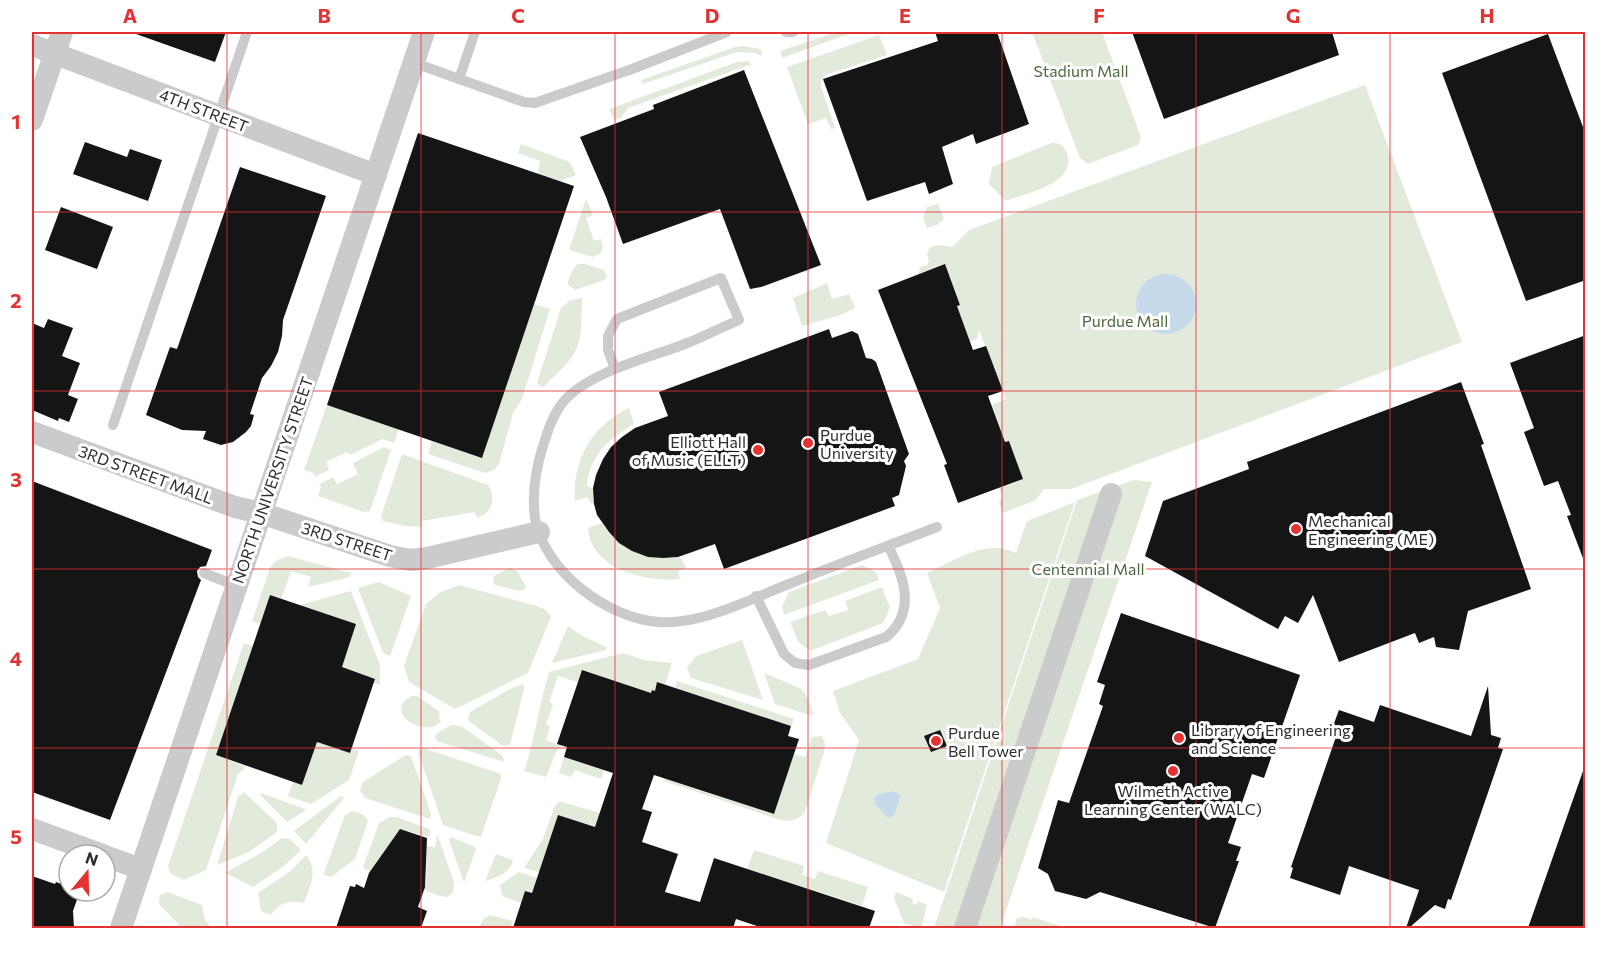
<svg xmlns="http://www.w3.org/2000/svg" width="1617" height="960" font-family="Commissioner,sans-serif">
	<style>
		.green { fill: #e2ebdb }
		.water { fill: #c7daeb }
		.building { fill: #151515 }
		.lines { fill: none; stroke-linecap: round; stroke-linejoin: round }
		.lane { stroke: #cbcbcb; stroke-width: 10 }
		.street { stroke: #cbcbcb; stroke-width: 22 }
		.grid { fill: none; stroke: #e23232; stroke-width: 1.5; stroke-opacity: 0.55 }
		.poi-dot { fill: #e23232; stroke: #fff; stroke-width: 2 }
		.labels { text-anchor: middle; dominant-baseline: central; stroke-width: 6; stroke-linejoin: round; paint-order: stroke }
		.park-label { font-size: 16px; fill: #4d683c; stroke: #fff }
		.street-label { font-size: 16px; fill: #2e2e2e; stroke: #fff }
		.poi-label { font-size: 16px; fill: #2e2e2e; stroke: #fff; text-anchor: start }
		.neatline { fill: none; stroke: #e23232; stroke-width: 2 }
		.grid-label { font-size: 20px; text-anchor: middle; font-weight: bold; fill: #e23232 }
	</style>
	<rect width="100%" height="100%" fill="#fff"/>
	<g class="green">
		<path d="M837,32h17l-72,26 -2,-7z"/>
		<path d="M1032,32h70l39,105 -3,8 -50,19 -8,-6z"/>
		<path d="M879,35l8,20 -62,20 -4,5v6l14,42 -4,1 -5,-11 -18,6 -21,-57z"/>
		<path d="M743,46l18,3 1,7 -8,-3 -17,-1 -94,32 -2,-4 94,-33z"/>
		<path d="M747,61l5,3 -124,44 -7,10 -7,2 -5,-11 128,-47z"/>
		<path d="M1365,85l97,257 -391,147h-27l-8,11 -33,13 -4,-11 4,-5 -4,-9 24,-9 -14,-38 -4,1 -13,-37 14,-6 -27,-69 -2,9 -7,3 -13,-36 3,-1 -15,-40 -27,9 3,-7 6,-2 2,-4 -2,-6 3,-8 7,-2 15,2 17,-17z"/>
		<path d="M1051,143c8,0 11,1 15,8 14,32 -39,42 -60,50l-17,-17 3,-17z"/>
		<path d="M521,144l49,18 6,13 -16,6 -22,-8 2,-12 -22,-8z"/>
		<path d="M586,199l7,16 -7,3 8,23 7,-2 2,8 -2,6 -8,4 -24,-7z"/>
		<path d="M938,204l6,15 -7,6 -10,3 -4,-10 4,-11z"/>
		<path d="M578,264h7l19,6 3,6 -3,4 -29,10 -7,-5c0,-8 4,-15 10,-21z"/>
		<path d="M827,283l5,16 17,-5 6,14 -14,7 -39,11 -9,-28z"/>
		<path d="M582,298c-1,22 2,46 -13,63 -8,10 -18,17 -26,27l-6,-5 24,-75 10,-8z"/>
		<path d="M534,304l16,5 -28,90 -9,14 -14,51 -5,6 -9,3 -57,-19 4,-14 50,17z"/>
		<path d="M327,405l72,24 -5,14 -11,-4 -33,16 -3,-3 -21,10 3,8 -14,7 -1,-4 -10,-3z"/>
		<path d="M629,408l5,16c-26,15 -44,31 -47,62l6,2 1,16 -3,-1 -4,-6 -12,4c-3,-40 17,-76 54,-93z"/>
		<path d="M384,447l7,3 -21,61 -6,1 -46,-16 3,-9 -2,-3 14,-7 4,7 21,-10 -5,-11z"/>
		<path d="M402,454l86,31c9,14 4,28 -11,33l-2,-6 -53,9v6l-17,-1 -22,-5 -2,-5z"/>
		<path d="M1134,480l18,2 -152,446h-66l143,-428z"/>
		<path d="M1075,502l-131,390 -118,-49 33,-103 -19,-27 -7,-22 85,-32 22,-51 -13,-35c27,-12 59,-35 89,-20l11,-32z"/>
		<path d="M602,523c19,27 44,37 76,34l4,2 4,9 -8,3 2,8c-30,3 -75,-6 -89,-37 -2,-4 -2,-9 -3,-14z"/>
		<path d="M288,556l63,17 -1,4 -42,10 3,-10 -20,-6 -10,28 -11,-4 -10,29 -8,-3 18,-53 5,-7z"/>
		<path d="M862,565l14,7 3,8 -95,35 -2,-8 7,-15z"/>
		<path d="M509,568l8,3 9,15 -1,3 -6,2 -24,-6 -2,-3 1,-6z"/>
		<path d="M379,582l32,14 -21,60 -7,-3 -25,-65z"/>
		<path d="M459,585l78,21 9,4 5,7 -23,56 -73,36 -46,-27 -5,-16 22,-62 13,-11z"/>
		<path d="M882,587l8,21 -7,15 -73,28 -11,-8 -9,-21 35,-12 4,6 19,-6 -3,-9z"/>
		<path d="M351,591l29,74v20l-6,-2 1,-4 -31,-11 -5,8 17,-52 -56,-19z"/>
		<path d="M568,626l11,8 27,13v3l-54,13z"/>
		<path d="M742,640l21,60 -72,-22 -4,-10 9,-12z"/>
		<path d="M244,643l9,3 -37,109 29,11 -2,4 -5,4 -32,96 -22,10 -13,-6 -3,-8z"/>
		<path d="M623,653l21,7 28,3 -7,22 -7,-3 -3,9 -3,-1 -1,3 -69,-23 -4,12 -20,-6 -9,26 4,2 -7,20 4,2 -4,14 16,6 -6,6 -10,25 -22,-6c11,-32 15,-66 25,-99z"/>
		<path d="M764,673l36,15 5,5 9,21 -5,1 -34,-11z"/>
		<path d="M677,681l117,38 -3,7 -116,-38z"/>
		<path d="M523,684l1,5 -14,56 -7,1 -33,-24 -2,-3 2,-7 40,-23z"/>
		<path d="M412,696h5l22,15 1,11c-15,17 -59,-10 -28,-26z"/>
		<path d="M451,725l10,1 42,30 1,6 -67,-21 -2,-3 1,-4z"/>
		<path d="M320,733l-1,10 31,10 2,-4 7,2 -10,29 -38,24 -23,-8 5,-14 9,3z"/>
		<path d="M822,736l3,8 -1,8 -19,60c-7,8 -14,10 -25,8l-116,-39 1,-3 109,36 20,-60 11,3 7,-20z"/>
		<path d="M420,747l81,27v5l-20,57h-5l-33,-11 -25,-73z"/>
		<path d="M406,755l5,1 20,58 -1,5 -65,-21 -5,-8 3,-8z"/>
		<path d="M564,757l40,13 -3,9 -26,-9 -4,7 -12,-4z"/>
		<path d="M244,792l33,31v9l-28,20 -32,13 21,-68z"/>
		<path d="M261,793l44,16v2l-18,11 -27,-27z"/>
		<path d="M341,796l3,2 -38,46 -12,-13z"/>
		<path d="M559,801l41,12 4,17 -46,-15 -19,57 -15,-4 19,-29 12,-33z"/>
		<path d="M353,811l11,4 4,6 -13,38 -24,18 -7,-2v-2l21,-58z"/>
		<path d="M390,817h7l32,12 2,1 -2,7 -29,-8 -26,37 -1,7 -9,-4 -1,-2 16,-44z"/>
		<path d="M437,834l17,48 -1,10 -5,5 -8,-1 -19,-7 5,-5 1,-38 8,1z"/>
		<path d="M451,837l24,10 1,2 -12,34 -15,-43z"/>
		<path d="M282,838l8,1 10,10v2l-16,15 -31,21 -28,-14 39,-22z"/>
		<path d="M754,850l50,16 -2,9 13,4 3,-8 50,16 -6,19 -115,-37z"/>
		<path d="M496,854l17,6c-2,12 -16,18 -28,21z"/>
		<path d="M306,855c13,16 4,31 -2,48 -14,-3 -25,-1 -33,12l-10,-4 -3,-18 34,-23z"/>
		<path d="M519,872l18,6 -5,15 -7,-2 -4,12 -19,-7 -2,-11z"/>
		<path d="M167,892l35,13 3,15 7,8h-30l-23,-24 1,-9z"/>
		<path d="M896,892l17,7 -1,4 5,2 1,-4 9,4 -5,21 -7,1 -11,-4 -10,-25z"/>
		<path d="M490,915l23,6 -3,7h-31l4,-9z"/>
		<path d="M1021,916l11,4 1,-3 33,11h-51l1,-10 4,1z"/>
	</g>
	<g class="water">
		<circle cx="1166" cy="304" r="30"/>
		<path d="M894,791l6,4c0,3 -5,18 -6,21l-6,2 -13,-14 -1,-6 5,-4z"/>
	</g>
	<g class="building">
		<path d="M137,32h89l-11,30 -79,-28z"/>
		<path d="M935,32h62l32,92 -53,20 -3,-10 -31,13 11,37 -24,10 -4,-12 -58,19 -44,-122 115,-38z"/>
		<path d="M1132,32h200l7,23 -175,64z"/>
		<path d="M1548,34l38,101v145l-60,21 -84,-228z"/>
		<path d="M744,70l77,195 -60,22 -11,2 -30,-80 -97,35 -17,-47 -26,-60 74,-28 -1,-4z"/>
		<path d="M418,133l156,53 -92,272 -155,-53z"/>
		<path d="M85,142l42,15 3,-8 32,11 -14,41 -75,-27z"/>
		<path d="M240,167l86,29 -43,124 -1,16 -4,16 -7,14 -9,12 -12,36 4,1 -3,11 -5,6 -13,10 -12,3 -18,-6 3,-8 -24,-1 -36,-15 24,-68 7,2z"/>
		<path d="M61,207l52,20 -16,42 -52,-19z"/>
		<path d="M945,264l15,41 -3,1 16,44 13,-4 17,45 -15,5 17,46 4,-1 14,38 -65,24 -14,-38 3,-1 -69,-174z"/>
		<path d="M48,319l25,9 -11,28 18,7 -12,32 10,4 -9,23 -10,-4 -1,3 -26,-11v-87l12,5z"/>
		<path d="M829,329l3,9 20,-7 6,3 8,24 6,1 4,3 33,92 -5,7 2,5 -7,29 -7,3 3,8 -171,63 -9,-25 -37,13 -15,1 -15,-1 -16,-6 -13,-8 -10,-11 -12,-17 -3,-11 -1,-16 3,-13 7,-16 8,-12 11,-10 13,-9 33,-12 -9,-24z"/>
		<path d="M1586,335v226h-2l-17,-45 4,-1 -13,-34 -14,5 -20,-54 10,-4 -24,-65z"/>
		<path d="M1461,382l23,62 -3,1 50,144 -63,22 -9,39 -23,-3 -2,-10 -15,6 -4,-10 -76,29 -26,-67 -15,28 -13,-7 -7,13 -133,-73 18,-55 86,-32 -2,-7z"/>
		<path d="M32,481l180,69 -6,16 -6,1 -3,4 1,6 3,3 -91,240 -78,-28z"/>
		<path d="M270,595l86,29 -14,43 33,12 -25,74 -33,-11 -15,43 -86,-30z"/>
		<path d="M1121,613l179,62 -36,103 -12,-4 -24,69 13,4 -5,14h3l-24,67 -115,-36 -14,7 -31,-8 -7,-17 -10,-6 20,-68 11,3 34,-97 -4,-2 6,-19 -8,-3z"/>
		<path d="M582,670l69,23 1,-3 3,1 2,-9 134,44 -3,10 11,3 -25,75 -120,-39 -12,34 10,3 -10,30 36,12 -13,38 35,10 14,-44 161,53 -6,17h-106l-27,-9 -3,9h-220l12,-37 7,2 26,-78 37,12 18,-54 -49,-16 3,-10 -10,-3z"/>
		<path d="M1488,686l3,49 10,3 -3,10 5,1 -52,151 -3,-1 -3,10 -10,-4 -26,23h-3l13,-38 -70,-24 -9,29 -50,-17 3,-10 -2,-1 48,-139 -6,-2 6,-16 35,12 6,-17 91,31z"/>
		<path d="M940,730l7,16 -16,6 -7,-16z"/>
		<path d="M1583,771h3v157h-58z"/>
		<path d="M400,829l27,9 -2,49 -7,20 9,4 -6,17h-85l14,-42 5,1 1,-3 8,4 5,-15z"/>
		<path d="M32,876l23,8 1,-2 11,4 2,5 10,3 -6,17 1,17h-42z"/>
	</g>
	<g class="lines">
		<g class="lane">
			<path d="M786,32h7"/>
			<path d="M415,63l44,16 16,-47"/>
			<path d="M459,79l65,23 11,1 97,-34 95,-37"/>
			<path d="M615,369l-7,-19v-14l9,-17 104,-41 18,42c-16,7 -33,15 -49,22 -37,15 -100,29 -126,59 -11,13 -16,30 -21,45 -7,22 -11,49 -8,72 9,53 73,101 124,104 43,3 91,-23 130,-38 49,-20 99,-38 148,-57"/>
			<path d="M113,425l134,-393"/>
			<path d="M204,573l33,13"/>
			<path d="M756,596l28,58 11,9 14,2 77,-28c31,-25 18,-61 2,-91"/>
		</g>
		<g class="street">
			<path d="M32,45l344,130"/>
			<path d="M32,120l30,-88"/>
			<path d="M32,432l203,75 26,6 129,43 21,4 16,-2 112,-26"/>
			<path d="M32,829l71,26"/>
			<path d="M105,856l36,13"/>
			<path d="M121,928l303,-896"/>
			<path d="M965,928l146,-434"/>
		</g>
	</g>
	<path class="grid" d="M227,32v896M421,32v896M615,32v896M808,32v896M1002,32v896M1196,32v896M1390,32v896M32,212h1554M32,391h1554M32,569h1554M32,748h1554"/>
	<g class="poi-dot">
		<circle cx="808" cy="443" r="6"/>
		<circle cx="758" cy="450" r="6"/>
		<circle cx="1296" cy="529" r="6"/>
		<circle cx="1179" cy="738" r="6"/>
		<circle cx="936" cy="741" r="6"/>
		<circle cx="1173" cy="771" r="6"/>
	</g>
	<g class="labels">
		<g class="park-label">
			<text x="1081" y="70">Stadium Mall</text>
			<text x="1125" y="320">Purdue Mall</text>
			<text x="1088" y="568">Centennial Mall</text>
		</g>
		<g class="street-label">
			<text transform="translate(204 110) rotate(21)">4TH STREET</text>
			<text transform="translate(146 474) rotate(20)">3RD STREET MALL</text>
			<text transform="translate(272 480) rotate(-71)">NORTH UNIVERSITY STREET</text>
			<text transform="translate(347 541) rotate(18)">3RD STREET</text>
		</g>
		<g class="poi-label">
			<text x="820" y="434">Purdue<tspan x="820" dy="18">University</tspan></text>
			<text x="746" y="441" text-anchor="end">Elliott Hall<tspan x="746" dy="18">of Music (ELLT)</tspan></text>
			<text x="1308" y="520">Mechanical<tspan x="1308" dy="18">Engineering (ME)</tspan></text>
			<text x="1191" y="729">Library of Engineering<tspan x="1191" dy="18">and Science</tspan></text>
			<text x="948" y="732">Purdue<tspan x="948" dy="18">Bell Tower</tspan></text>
			<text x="1173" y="790" text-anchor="middle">Wilmeth Active<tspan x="1173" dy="18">Learning Center (WALC)</tspan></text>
		</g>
	</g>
	<rect width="1617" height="960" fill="none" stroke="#ffffff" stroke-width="66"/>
	<g transform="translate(87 873) rotate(19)"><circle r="28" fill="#ffffff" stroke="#ababab" stroke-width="1.5"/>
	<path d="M0-4.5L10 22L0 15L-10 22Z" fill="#e23232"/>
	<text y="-9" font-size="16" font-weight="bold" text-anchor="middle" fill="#2e2e2e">N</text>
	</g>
	<rect x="33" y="33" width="1551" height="894" class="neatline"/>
	<g class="grid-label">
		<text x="130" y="23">A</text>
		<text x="324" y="23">B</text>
		<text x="518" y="23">C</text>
		<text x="712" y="23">D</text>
		<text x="905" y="23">E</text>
		<text x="1099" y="23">F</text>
		<text x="1293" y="23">G</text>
		<text x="1487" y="23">H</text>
		<text x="16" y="129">1</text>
		<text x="16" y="308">2</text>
		<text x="16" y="487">3</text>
		<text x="16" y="666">4</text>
		<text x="16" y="844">5</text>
	</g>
</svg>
